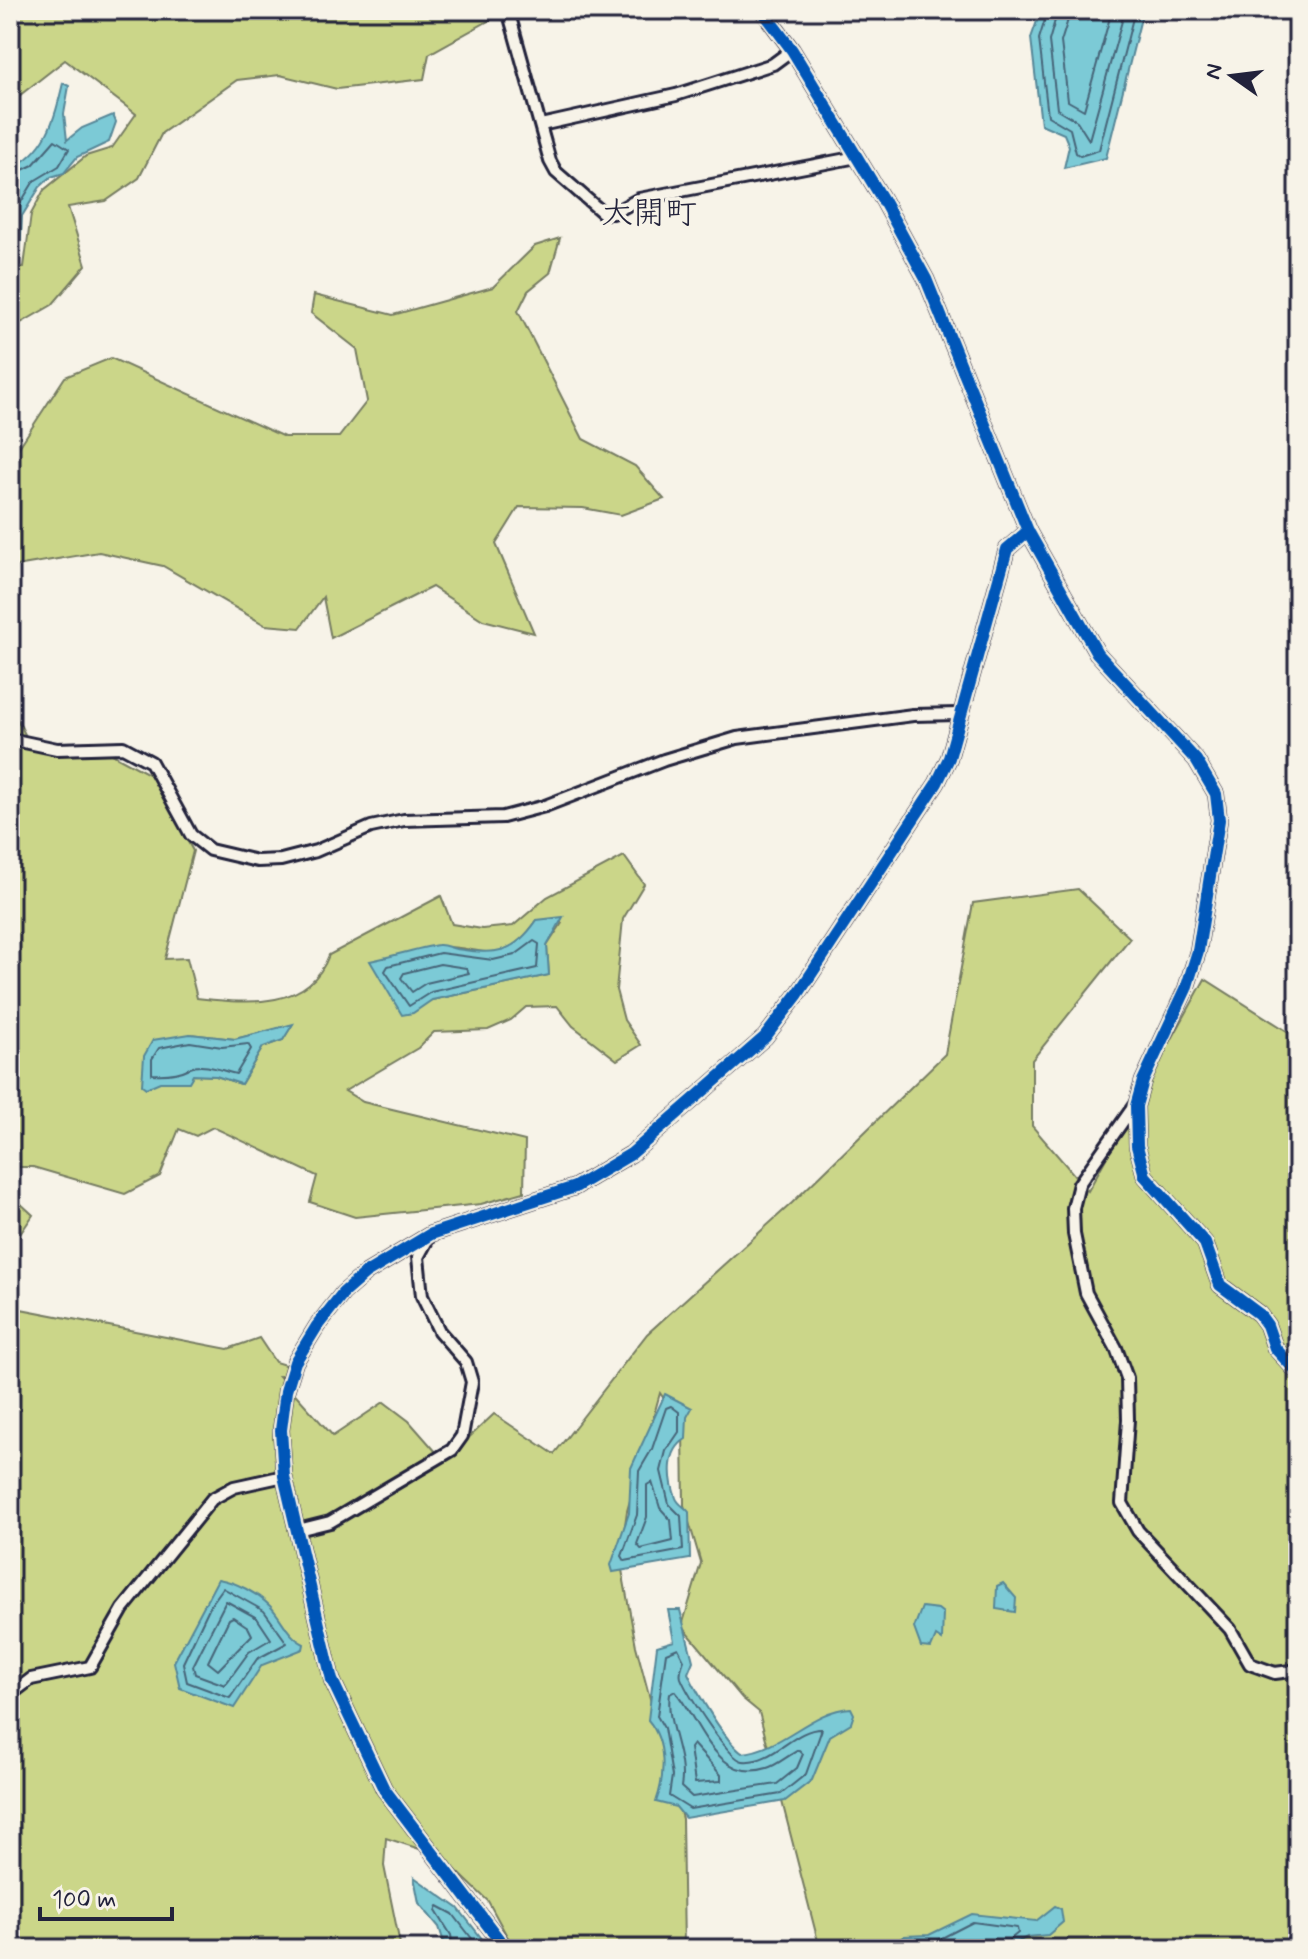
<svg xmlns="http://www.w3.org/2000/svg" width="1308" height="1959" font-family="Mynerve,'Klee One',sans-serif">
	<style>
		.green { fill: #cbd689; stroke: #767c62; stroke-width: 2; fill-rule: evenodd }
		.water { fill: #7bcad6; stroke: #578798; stroke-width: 2 }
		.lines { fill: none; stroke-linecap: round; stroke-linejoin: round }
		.shore { stroke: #466579; stroke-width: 2 }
		.minor-casing { stroke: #22223b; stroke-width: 16 }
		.tertiary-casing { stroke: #22223b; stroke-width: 18 }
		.secondary-casing { stroke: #22223b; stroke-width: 20 }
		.minor { stroke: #f7f3e8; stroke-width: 10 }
		.tertiary { stroke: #f7f3e8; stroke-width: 12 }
		.secondary { stroke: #f7f3e8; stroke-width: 14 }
		.cycleway-casing { stroke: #f7f3e8; stroke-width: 17 }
		.cycleway { stroke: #0057b8; stroke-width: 12 }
		.labels { text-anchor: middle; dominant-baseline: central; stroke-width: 7; stroke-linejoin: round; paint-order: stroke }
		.quarter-label { font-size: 32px; fill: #22223b; stroke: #f7f3e8 }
	</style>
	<rect width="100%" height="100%" fill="#f7f3e8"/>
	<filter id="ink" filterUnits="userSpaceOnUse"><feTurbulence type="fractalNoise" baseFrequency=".0125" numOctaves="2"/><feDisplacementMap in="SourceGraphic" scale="16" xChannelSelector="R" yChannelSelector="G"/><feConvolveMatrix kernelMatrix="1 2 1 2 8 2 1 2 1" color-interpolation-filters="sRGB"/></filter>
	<g filter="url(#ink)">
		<g class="green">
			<path d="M10,10h498l-79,44 -5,25 -87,10 -57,-14 -43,5 -75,53 -23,45 -33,23 -38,6 18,58 -34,40 -38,22 -4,-1v-60l14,1 7,-53 13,-24 42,-34 26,-8 24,-34 -71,-54 -55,43z"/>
			<path d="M560,238l-10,35 -22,18 -10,20 65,128 52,27 29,33 -43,16 -38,-7 -64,-1 -23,37 38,89 -51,-13 -51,-33 -101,51 -8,-41 -23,31 -35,-3 -102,-59 -64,-14 -89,15v-106l55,-84 46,-19 173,79h55l28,-36 -10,-52 -46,-36 3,-18 79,20 100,-28 42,-41z"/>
			<path d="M10,705l23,45 79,4 39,21 42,76 -28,108 22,-1 10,40c49,5 111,13 132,-43l112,-59 11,28 30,5 31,-3 34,-29 77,-41 20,28 -21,35 -7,71 8,30 17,25 -24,15 -44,-34 -16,-20 -31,1 -15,13 -23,10 -54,2 -16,16 -73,43 18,11 162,39 -1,51 -43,12 -126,13 -45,-15 7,-26 -104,-49 -17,9 -17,-7 -19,47 -35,18 -92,-27h-21l7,35 14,13 -23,34zM537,920l25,3 -15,23 2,29 -117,25 -10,-49c49,-17 74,29 115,-31zM292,1025l-9,15 -20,7 -22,37 -25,-8 -23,-1 -5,7h-28l30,-48 45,5z"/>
			<path d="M1078,889l52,49 -98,122v66l56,65 117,-212 93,59v911h-478l-61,-237 -17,-14 -60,-72 19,-63 -17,-58 -1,-78 -23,-34 -33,118 -7,48 16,87 46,173 2,130h-170l-26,-48 -47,-45 -55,-18 -2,28 17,83h-391v-657l11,17 207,40 31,-11 16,24 10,3v11h-6l54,60 51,-34 25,19 35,40 50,-47 60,40 93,-120 145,-131 153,-149 28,-151z"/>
		</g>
		<g class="water">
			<path d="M1041,10h102l-37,148 -42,10 5,-22 -5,-12 -23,-10 -10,-86z"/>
			<path d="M63,83l6,3 -5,28 3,26 15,-12 31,-13 3,7 -7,20 -32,15 -13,16 -13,4 -11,10 -18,29 -2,39 -5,4 -5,-3v-87c37,-18 44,-48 53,-86z"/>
			<path d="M563,917l-16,29 2,29 -117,25 -19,13 -11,2 -32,-54c22,-4 46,-13 68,-16 6,-1 12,3 18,4 40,6 58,5 81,-29z"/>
			<path d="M293,1024l-10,16 -20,7 -22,37 -25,-8 -23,-1 -4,7h-29l-14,6 -4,-3 2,-29 9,-16 37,-6 45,5z"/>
			<path d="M665,1394l27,14 -5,9 -1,22c-20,12 -17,40 -10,59 2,6 9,9 13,14l1,47 -77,13 -2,-7 18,-52 2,-45z"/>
			<path d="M218,1579c18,3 39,14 52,27 12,12 18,31 34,38l-1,5 -41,16 -28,43 -54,-20 -6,-26z"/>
			<path d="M1003,1583l13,15 -1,14 -19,-3 1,-23z"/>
			<path d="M922,1607l16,2 5,4 -1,27 -6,-4 -5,12 -10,-1 -7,-19z"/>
			<path d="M668,1610h12l13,51 -5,12c9,20 38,69 54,80 40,-3 69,-43 109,-45l3,6 -3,9 -21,13 -18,44 -27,21 -100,17 -9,-11 -20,-5c9,-25 11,-60 -8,-82l9,-74 17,-5z"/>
			<path d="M414,1877l44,31 32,41h-44l-7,-22 -20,-24z"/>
			<path d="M1055,1906l6,3 2,13 -15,13 -21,2 -22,12h-118l17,-13 25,-1 43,-21 64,7z"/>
		</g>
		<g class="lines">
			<g class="shore">
				<path d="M1048,10l-9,29 9,77 22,13 6,24 4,3 19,-6 36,-140"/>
				<path d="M1058,10l-9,31 8,68 20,12 12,19 36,-130"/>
				<path d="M1071,10l-10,32 7,59 16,9 28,-100"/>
				<path d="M10,176l23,-11 22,-25 14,9 -10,17 -25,15 -19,31 -5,37"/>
				<path d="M534,941l5,3 -2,24 -106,24 -22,14 -24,-35 3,-5 52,-13 53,7 22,-5z"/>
				<path d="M440,964l26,4 3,5 -43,10 -14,9 -11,-14 3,-5z"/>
				<path d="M190,1042l32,5 26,-3 3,5 -15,25c-13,-3 -33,-12 -46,-6 -12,6 -24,7 -38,6v-15l7,-11z"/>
				<path d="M671,1406l8,6v20l-13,19 -5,20 8,33 12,12 2,34 -58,11 -3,-5 15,-41 2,-44 13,-22 14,-41z"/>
				<path d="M652,1482l8,26 11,12 2,21 -32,8 -4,-5 10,-27v-32z"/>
				<path d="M223,1588l41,23 23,32 -30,16 -27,39 -43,-16 -4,-19 27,-57z"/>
				<path d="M226,1601l31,17 14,21 -22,13 -24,33 -30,-11 -2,-8z"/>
				<path d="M233,1617l15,10 4,8 -34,35 -10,-8 21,-43z"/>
				<path d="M678,1648l6,12c-2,7 -5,11 -3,18 6,15 48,82 62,83 31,3 51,-33 79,-32l-16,45 -25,20 -91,15 -21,-13 3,-20 -8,-48 -7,-12 9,-63z"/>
				<path d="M675,1691c25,30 41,93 92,77 11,-3 21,-13 32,-18l4,4 -6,14 -20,16 -85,13 -11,-10c6,-32 -16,-63 -11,-93z"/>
				<path d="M693,1744l28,31v6l-26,2 -5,-35z"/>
				<path d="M453,1949l-2,-14 -15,-24 2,-5 15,8 27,35"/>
				<path d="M899,1949l8,-5 25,-1 41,-21 44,6 1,5 -10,8 -2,8"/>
			</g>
			<g class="minor-casing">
				<g id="minor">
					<path d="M508,10l42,151 6,11 47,41h10l26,-14 218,-42"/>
					<path d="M541,125l135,-30 97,-31 19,-14"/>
					<path d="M10,739l47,10 66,-2 28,15 40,73 19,15 47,11 24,-1 35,-9 55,-24 33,-7 99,-3 42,-11 119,-46 73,-22 176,-23 45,-1"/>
					<path d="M1138,1100l-59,84 -6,24 1,26 12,59 30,55 11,30 1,42 -6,83 16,28 92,98 20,35 25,9 23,-3"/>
					<path d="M298,1530l32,-8 122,-72 10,-14 10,-54 -6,-20 -27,-31 -17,-35 -4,-39 12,-22"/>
					<path d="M10,1695l21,-16 59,-12 33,-58 89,-110 22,-12 50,-11"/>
				</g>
			</g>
			<g class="tertiary-casing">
				<g id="tertiary">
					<path d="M762,10l30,40 91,150 43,79 102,252 69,122 99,107 20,34 3,26 -21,131 -12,38 -43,92 -7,25 1,40 8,30 60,67 15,42 39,29 8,11 8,23 23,25"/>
					<path d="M506,1949l-122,-160 -52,-109 -48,-204 -3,-46 5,-39 9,-29 22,-36 26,-33 23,-20 65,-39 144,-47 56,-33 134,-117 33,-43 139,-211 12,-25 58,-209 21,-18"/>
				</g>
			</g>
			<g class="secondary-casing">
				<path id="secondary" d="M1290,10l8,3"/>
			</g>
			<use href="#minor" class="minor"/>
			<use href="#tertiary" class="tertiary"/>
			<use href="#secondary" class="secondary"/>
			<g class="cycleway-casing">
				<g id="cycleway">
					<path d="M762,10l30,40 91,150 43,79 102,252 69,122 99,107 20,34 3,26 -21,131 -12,38 -43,92 -7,25 1,40 8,30 60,67 15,42 39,29 8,11 8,23 23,25"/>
					<path d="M506,1949l-122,-160 -52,-109 -48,-204 -3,-46 5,-39 9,-29 22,-36 26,-33 23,-20 65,-39 144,-47 56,-33 134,-117 33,-43 139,-211 12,-25 58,-209 21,-18"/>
				</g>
			</g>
			<use href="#cycleway" class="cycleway"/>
		</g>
	</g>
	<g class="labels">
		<g class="quarter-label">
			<text x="649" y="214">大開町</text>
		</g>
	</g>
	<rect width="1308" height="1959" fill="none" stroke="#f7f3e8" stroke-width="40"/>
	<rect x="20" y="20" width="1268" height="1919" fill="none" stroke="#22223b" stroke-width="3" filter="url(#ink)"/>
	<g transform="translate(1232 76) rotate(284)" stroke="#f7f3e8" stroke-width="6" paint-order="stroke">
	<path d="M0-6L14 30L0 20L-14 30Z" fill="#22223b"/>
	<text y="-12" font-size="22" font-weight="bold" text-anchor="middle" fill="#22223b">N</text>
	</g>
	<path d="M40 1907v12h132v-12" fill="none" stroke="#22223b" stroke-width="4"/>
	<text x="52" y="1907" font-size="24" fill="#22223b" stroke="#f7f3e8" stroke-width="6" paint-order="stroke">100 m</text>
</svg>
